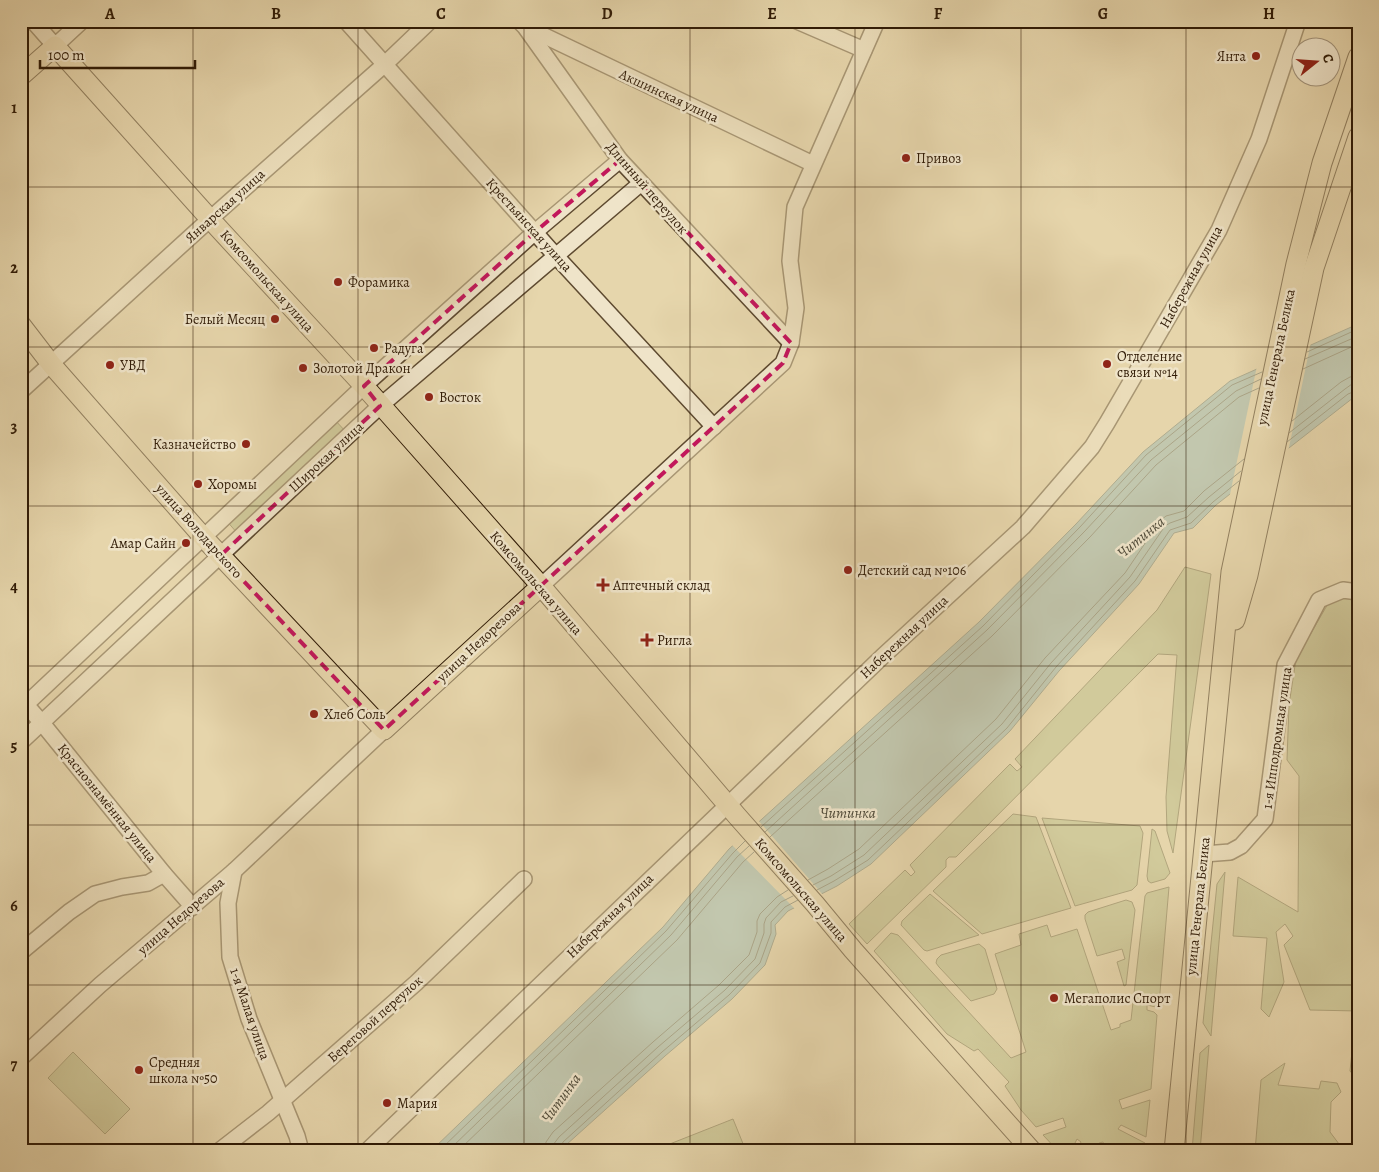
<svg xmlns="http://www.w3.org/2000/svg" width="1379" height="1172" font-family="Alegreya,serif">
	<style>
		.green { fill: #b8bd87; stroke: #746c46 }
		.water { fill: #98b7b1; stroke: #6e796d }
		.pier { fill: #e6d6ac }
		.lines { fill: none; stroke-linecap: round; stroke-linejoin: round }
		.shore { stroke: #64695c; stroke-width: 1 }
		.minor-casing { stroke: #5e4a30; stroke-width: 18 }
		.major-casing { stroke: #301b06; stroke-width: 21 }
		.minor { stroke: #efe4c9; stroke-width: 15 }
		.major { stroke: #e6d6ac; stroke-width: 19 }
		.marked { fill: none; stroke: #c2185b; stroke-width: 4; stroke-dasharray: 10 6; stroke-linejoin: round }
		.grid { fill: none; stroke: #301b06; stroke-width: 1; stroke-opacity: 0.55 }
		.poi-dot { fill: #8f2418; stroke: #efe4c9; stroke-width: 2 }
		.labels { text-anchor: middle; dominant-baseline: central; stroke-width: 5; stroke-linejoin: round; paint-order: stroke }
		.poi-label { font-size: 14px; fill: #301b06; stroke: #efe4c9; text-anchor: start }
		.street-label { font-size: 14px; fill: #301b06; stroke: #efe4c9 }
		.water-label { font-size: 15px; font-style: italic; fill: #4f4a39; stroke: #efe4c9 }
		.neatline { fill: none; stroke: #301b06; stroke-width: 2 }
		.grid-label { font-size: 16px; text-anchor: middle; font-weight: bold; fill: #301b06 }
	</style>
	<rect width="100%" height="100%" fill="#e6d6ac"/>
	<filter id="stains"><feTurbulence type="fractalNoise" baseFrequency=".004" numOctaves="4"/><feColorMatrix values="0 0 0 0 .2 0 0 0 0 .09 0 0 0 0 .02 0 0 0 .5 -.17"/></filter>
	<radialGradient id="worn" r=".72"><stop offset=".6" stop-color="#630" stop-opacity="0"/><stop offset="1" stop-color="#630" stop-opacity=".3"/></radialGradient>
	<g class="green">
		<path d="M334,419l13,14 -109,101 -13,-15z"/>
		<path d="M1185,567l26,7 -38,279 -6,-22 -1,-34 11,-142 -19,-1 -202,203h-7l-3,3v7l-79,77 -18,-20 56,-54 6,6 4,-4 -5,-7 100,-101 7,7 5,-4 -7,-8 142,-149z"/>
		<path d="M1343,594l15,2v415l-48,-1 -26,-65 9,-9 -8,-12 -9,8 8,50 -15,35 -8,-8 6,-71 -34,-2 5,-59 60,35 1,-136 -12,-16 2,-55 7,-46 33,-57z"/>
		<path d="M1013,814l23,3 35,91 -89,26 -49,-43z"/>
		<path d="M1042,818l98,8 3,7 -6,52 -5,5 -57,16z"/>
		<path d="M1152,829l3,2 15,42 -5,6 -14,4 -3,-2 -1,-5z"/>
		<path d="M1225,872l-14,164 -8,-13 14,-139z"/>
		<path d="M1169,887l-10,117 -3,3 -9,-2v5l7,2 3,3 -6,74 -32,11 3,9 28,-9 -4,37 -25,-12 -3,4 27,14v8h-38l-4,-9 -4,1 3,8h-25l4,-9 -4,-3 -6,12h-13l-15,-16 23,-8 -3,-9 -27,9 -15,-17 -16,-24 4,-4 -31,-33 -4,2 -27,-17 -73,-83 17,-18 7,2 113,123 15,-6 -31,-98 26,-9 -2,-11 28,-9 4,12 26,-8 34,101 9,-3v-3l11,-4 14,-124 2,-3z"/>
		<path d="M930,894l49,41 -52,16 -3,-1 -23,-25 1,-4z"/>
		<path d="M1126,900l6,2 3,8 -9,75 -2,1 -7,-24 8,-3 -3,-10 -25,7 -12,-37v-4l3,-3z"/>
		<path d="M979,944l6,5 12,40 -3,5 -23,7 -32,-34 -3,-4 1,-4 4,-4z"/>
		<path d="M1358,1030v47h-3l-5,-6 4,-39z"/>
		<path d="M1209,1045l-9,106h-8l8,-98z"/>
		<path d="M73,1052l57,57 -25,25 -57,-56z"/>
		<path d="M1285,1063l-7,22 41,4 2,-8 16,2 4,9 -10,10 -1,30 9,12h13l6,-5v12h-103l6,-71z"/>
		<path d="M733,1119l13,32h-94z"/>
	</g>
	<path class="water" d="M1358,324v70l-142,111 -23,23 -19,5 -35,51 -80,87 -49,60 -139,133 -34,22 -49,25 -13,14 1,9 -11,31 -33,34 -67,57 -99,89 -3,6h-132l232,-224 66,-78 250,-227 97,-98 67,-72 87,-71z"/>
	<g class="pier">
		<path d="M1311,342l-23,110 -59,47 28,-133z"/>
		<path d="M758,820l65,75 -27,15 -65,-66z"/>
	</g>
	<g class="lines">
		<g class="shore">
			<path d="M1307,352l51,-23"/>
			<path d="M1305,359l53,-23"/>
			<path d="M1303,369l55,-25"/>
			<path d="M1292,421l49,-39 9,-5 8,-1"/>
			<path d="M1289,433l56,-44 7,-5h6"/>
			<path d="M1287,442l61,-48 10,-4"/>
			<path d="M761,827l222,-201 97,-99 66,-72 86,-70 30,-13"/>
			<path d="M765,832l222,-202 97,-98 67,-72 85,-69 25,-12"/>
			<path d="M770,837l222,-201 98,-99 66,-72 83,-68 20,-9"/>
			<path d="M808,880l20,-11 31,-20 137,-130 49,-61 80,-85 35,-52 6,-5 18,-5 20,-20 40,-32"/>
			<path d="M813,885l18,-9 33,-21 138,-131 49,-61 79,-86 35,-51 5,-3 17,-6 22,-20 32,-26"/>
			<path d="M817,890l17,-9 34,-21 139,-132 49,-61 79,-86 35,-51 21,-7 22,-21 26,-21"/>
			<path d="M439,1151l227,-220 67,-78 12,-12"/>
			<path d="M448,1151l223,-216 66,-78 12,-11"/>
			<path d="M458,1151l219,-211 66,-78 11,-10"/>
			<path d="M545,1151l1,-9 7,-10 100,-90 66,-57 30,-30 8,-23v-11l3,-7 17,-17 11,-7"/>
			<path d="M553,1151v-6l6,-8 99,-90 67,-57 30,-31 9,-26v-9l2,-6 15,-16 12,-6"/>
			<path d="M559,1151l4,-9 99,-90 67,-57 31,-32 11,-30v-11l14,-15 13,-7"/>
		</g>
		<g class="minor-casing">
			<g id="minor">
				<path d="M33,21l22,25 27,-25"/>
				<path d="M346,21l209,234 159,172"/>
				<path d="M519,21l6,6 95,133 171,183"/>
				<path d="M797,21l67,29"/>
				<path d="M528,28l285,136"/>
				<path d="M21,391l189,-172 174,-154 46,-44"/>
				<path d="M541,586l242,-223 8,-20 5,-35 -6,-47 5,-54 82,-186"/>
				<path d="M21,699l21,24 122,151 29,33"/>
				<path d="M21,709l343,-323 171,-154 85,-72"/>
				<path d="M21,742l359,-336 260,-222"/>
				<path d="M1204,854l26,-2 11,-6 24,-27 20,-154 34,-65 24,-10 15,2"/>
				<path d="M234,871l-6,32 2,54 19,62 48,117 4,15"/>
				<path d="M21,952l48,-40 26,-18 27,-7 26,-4 16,-9"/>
				<path d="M21,1058l79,-73 134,-114 150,-141"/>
				<path d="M219,1151l49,-38 148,-130 108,-104"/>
				<path d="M367,1151l516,-495 140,-129 69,-80 15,-24 112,-193 40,-91 39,-118"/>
			</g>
		</g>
		<g class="major-casing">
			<g id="major">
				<path d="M21,76l34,-30 155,173 154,167 177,200 196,230 78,88 38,46 179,201"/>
				<path d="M21,325l30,39 153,174 180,192 157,-144"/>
				<path d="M1235,620l13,-45 66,-307 44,-131"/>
				<path d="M1174,1151l57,-579 65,-308 26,-101 36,-106"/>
			</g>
		</g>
		<use href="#minor" class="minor"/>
		<use href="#major" class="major"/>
	</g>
	<path d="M0 0H1379V1172H0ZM620,160l171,183 -8,20 -399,367 -164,-174 160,-150 -16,-20 171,-154z" fill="#e6d6ac" fill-opacity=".55" fill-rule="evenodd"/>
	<path class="marked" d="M620,160l171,183 -8,20 -399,367 -164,-174 160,-150 -16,-20 171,-154z"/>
	<path class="grid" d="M193,21v1130M358,21v1130M524,21v1130M690,21v1130M855,21v1130M1021,21v1130M1186,21v1130M21,187h1337M21,347h1337M21,506h1337M21,666h1337M21,825h1337M21,985h1337"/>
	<g class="poi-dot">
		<circle cx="1256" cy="56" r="5"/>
		<circle cx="906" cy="158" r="5"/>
		<circle cx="338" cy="282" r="5"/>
		<circle cx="275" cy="319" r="5"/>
		<circle cx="374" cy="348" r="5"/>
		<circle cx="1107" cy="364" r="5"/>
		<circle cx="110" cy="365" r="5"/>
		<circle cx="303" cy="368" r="5"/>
		<circle cx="429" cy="397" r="5"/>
		<circle cx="246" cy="444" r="5"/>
		<circle cx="198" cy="484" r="5"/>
		<circle cx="186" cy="543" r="5"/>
		<circle cx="848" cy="570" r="5"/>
		<path d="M600.5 577.5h5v5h5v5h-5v5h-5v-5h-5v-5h5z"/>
		<path d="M644.5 632.5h5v5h5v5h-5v5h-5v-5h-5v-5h5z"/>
		<circle cx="314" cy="714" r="5"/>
		<circle cx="1054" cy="998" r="5"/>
		<circle cx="139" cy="1070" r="5"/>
		<circle cx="387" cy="1103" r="5"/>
	</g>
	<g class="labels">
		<g class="poi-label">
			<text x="1246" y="56" text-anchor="end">Янта</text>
			<text x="916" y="158">Привоз</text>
			<text x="348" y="282">Форамика</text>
			<text x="265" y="319" text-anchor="end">Белый Месяц</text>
			<text x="384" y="348">Радуга</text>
			<text x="1117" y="356">Отделение<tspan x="1117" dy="16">связи №14</tspan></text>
			<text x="120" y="365">УВД</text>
			<text x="313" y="368">Золотой Дракон</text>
			<text x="439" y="397">Восток</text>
			<text x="236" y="444" text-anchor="end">Казначейство</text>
			<text x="208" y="484">Хоромы</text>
			<text x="176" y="543" text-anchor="end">Амар Сайн</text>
			<text x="858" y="570">Детский сад №106</text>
			<text x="613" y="585">Аптечный склад</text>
			<text x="657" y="640">Ригла</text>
			<text x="324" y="714">Хлеб Соль</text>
			<text x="1064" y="998">Мегаполис Спорт</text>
			<text x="149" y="1062">Средняя<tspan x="149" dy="16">школа №50</tspan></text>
			<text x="397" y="1103">Мария</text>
		</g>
		<g class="street-label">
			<text transform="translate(669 96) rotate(25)">Акшинская улица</text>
			<text transform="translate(647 188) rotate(49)">Длинный переулок</text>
			<text transform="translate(225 206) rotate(-42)">Январская улица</text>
			<text transform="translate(529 225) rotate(48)">Крестьянская улица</text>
			<text transform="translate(1191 277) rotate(-61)">Набережная улица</text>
			<text transform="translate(267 281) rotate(48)">Комсомольская улица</text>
			<text transform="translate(1276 357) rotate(-78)">улица Генерала Белика</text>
			<text transform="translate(326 457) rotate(-43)">Широкая улица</text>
			<text transform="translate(199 531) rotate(48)">улица Володарского</text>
			<text transform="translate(536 583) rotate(49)">Комсомольская улица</text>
			<text transform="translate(904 637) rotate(-43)">Набережная улица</text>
			<text transform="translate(479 642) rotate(-43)">улица Недорезова</text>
			<text transform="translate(1277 738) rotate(-82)">1-я Ипподромная улица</text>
			<text transform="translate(107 803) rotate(51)">Краснознамённая улица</text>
			<text transform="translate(801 890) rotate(49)">Комсомольская улица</text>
			<text transform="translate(1198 906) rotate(-84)">улица Генерала Белика</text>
			<text transform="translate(181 916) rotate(-41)">улица Недорезова</text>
			<text transform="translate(610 916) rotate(-44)">Набережная улица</text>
			<text transform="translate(250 1014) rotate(71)">1-я Малая улица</text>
			<text transform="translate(375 1019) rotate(-42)">Береговой переулок</text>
		</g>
		<g class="water-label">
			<text transform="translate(1141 537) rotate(-39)">Читинка</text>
			<text x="848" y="813">Читинка</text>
			<text transform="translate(561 1098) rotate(-54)">Читинка</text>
		</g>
	</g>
	<rect width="1379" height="1172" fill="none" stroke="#e6d6ac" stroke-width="55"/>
	<g transform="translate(1316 62) rotate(73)"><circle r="24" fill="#efe4c9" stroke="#a3947b"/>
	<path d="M0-4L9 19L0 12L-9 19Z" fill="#8f2418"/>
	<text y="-8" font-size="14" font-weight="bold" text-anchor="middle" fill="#301b06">С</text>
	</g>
	<path d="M40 60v8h155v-8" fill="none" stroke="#301b06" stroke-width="2.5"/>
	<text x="48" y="60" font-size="15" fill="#301b06" stroke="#efe4c9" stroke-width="4" paint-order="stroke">100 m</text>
	<rect x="28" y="28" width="1324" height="1116" class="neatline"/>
	<g class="grid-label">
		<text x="110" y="19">A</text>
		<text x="276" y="19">B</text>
		<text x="441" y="19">C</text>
		<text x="607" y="19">D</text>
		<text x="772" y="19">E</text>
		<text x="938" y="19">F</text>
		<text x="1103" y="19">G</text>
		<text x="1269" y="19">H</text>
		<text x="14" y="113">1</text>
		<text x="14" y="273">2</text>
		<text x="14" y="432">3</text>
		<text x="14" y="592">4</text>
		<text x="14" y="751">5</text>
		<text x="14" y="911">6</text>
		<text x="14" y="1070">7</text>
	</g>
	<rect width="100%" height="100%" filter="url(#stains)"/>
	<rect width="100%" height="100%" fill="url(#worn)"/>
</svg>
